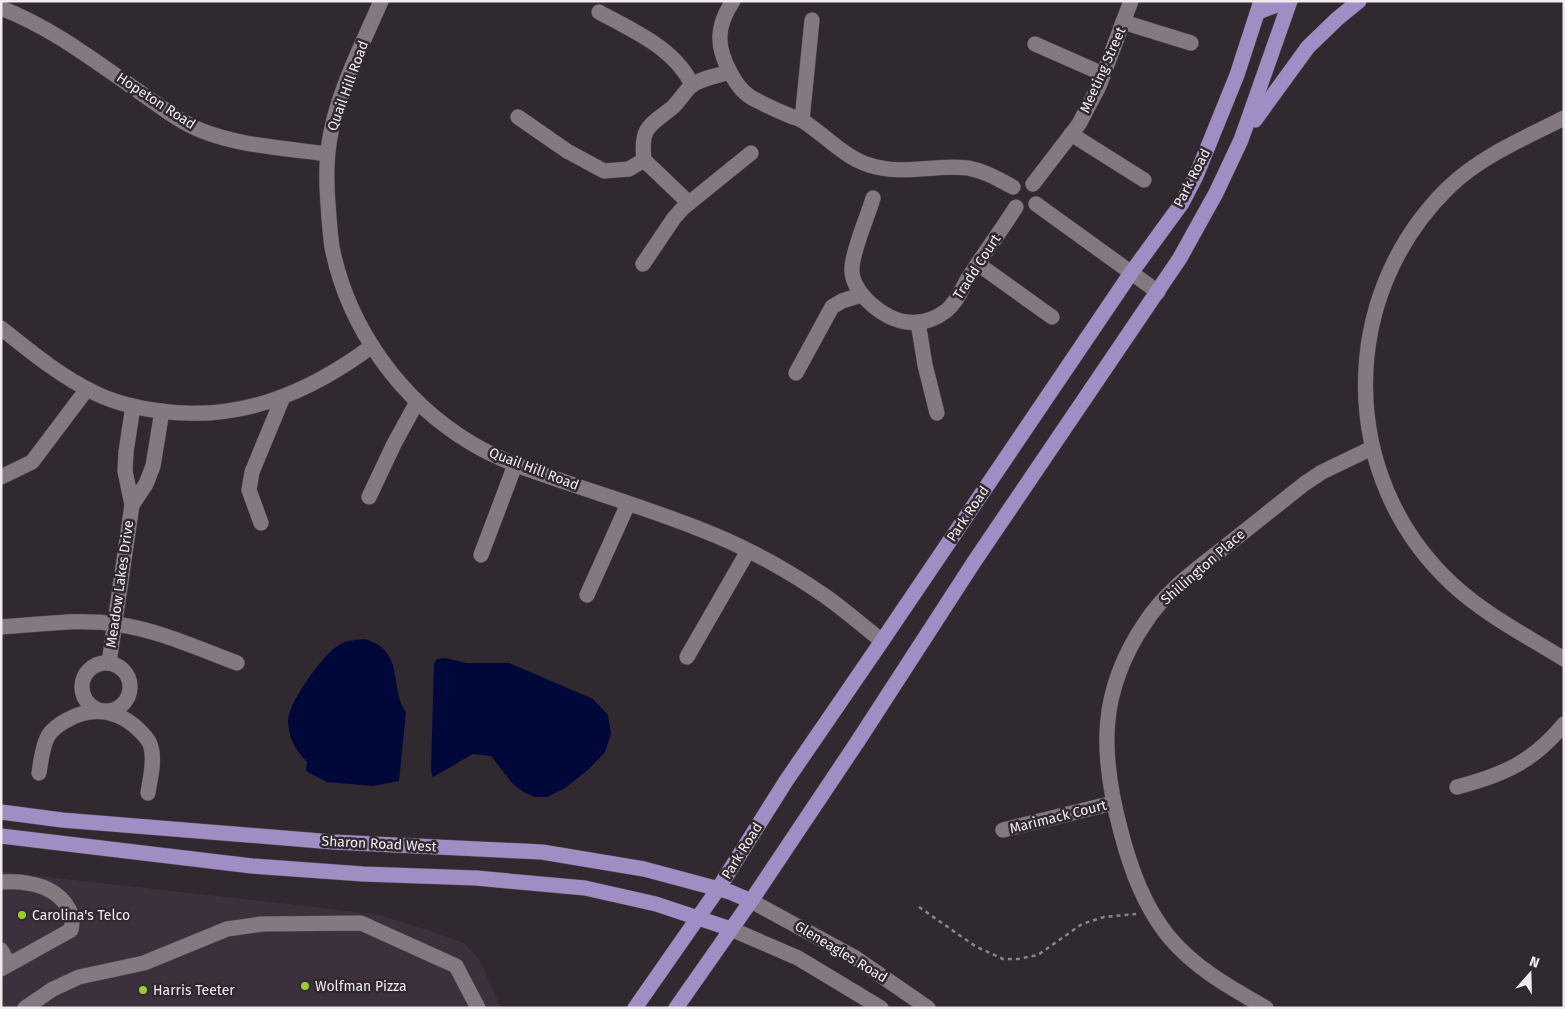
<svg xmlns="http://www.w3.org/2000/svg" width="1565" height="1009" font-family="'Fira Sans',sans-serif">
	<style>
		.built { fill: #3c303c }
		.water { fill: #000739 }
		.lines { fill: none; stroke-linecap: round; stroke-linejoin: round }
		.minor-casing { stroke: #4c464c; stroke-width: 16 }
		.major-casing { stroke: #4c464c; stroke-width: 16 }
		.path { stroke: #8a848a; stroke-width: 2.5; stroke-dasharray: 4 4; stroke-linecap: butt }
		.minor { stroke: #827981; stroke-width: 15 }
		.major { stroke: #9f8dc4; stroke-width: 15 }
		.poi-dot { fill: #9acb35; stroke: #302930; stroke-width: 2 }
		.labels { text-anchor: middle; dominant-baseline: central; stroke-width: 5; stroke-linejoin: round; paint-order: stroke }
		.street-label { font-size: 14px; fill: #f1ecf0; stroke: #302930 }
		.poi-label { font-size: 14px; fill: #f1ecf0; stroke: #302930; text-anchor: start }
	</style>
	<rect width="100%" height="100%" fill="#302930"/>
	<path class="built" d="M3,872l372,42 53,16 36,13 15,16 22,49h-500v-135z"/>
	<g class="water">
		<path d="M365,639c5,2 11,4 15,7 22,17 11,46 26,66l-7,69 -26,5 -46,-4 -21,-11 1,-9c-12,-13 -18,-22 -19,-41 0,-18 35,-67 51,-76 8,-5 17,-5 26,-6z"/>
		<path d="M445,658l21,5h43l84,36 15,16 3,19 -6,18 -16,17 -24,19 -18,9h-12l-10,-4 -12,-9 -22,-28 -18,-2 -40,23 -2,-6 3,-108 3,-4z"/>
	</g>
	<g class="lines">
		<g class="minor-casing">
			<g id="minor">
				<path d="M381,1c-18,42 -41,86 -50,131 -5,24 -5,48 -3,72 1,15 2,29 4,43 16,81 69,154 139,196 30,18 62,28 94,39 44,15 89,29 132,46 45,17 89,41 128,68 20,14 38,30 57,45"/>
				<path d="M733,1c-17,25 -17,45 -3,71 7,13 14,23 28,29 11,6 23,11 35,16 4,1 7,2 10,4 22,14 41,36 66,44 33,11 66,-1 99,3 17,3 30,11 45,19"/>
				<path d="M1,8c52,20 95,54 140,85 19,13 37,28 59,37 39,16 85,18 127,24"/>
				<path d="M599,12c34,19 76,36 93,73"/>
				<path d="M1123,22l68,21"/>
				<path d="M1035,44l68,30"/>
				<path d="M518,117l49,34 37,20 25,-2 15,-9"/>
				<path d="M1564,118c-41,21 -83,38 -116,70 -111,109 -110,289 3,395 33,31 74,52 113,76"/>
				<path d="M802,120l10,-100"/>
				<path d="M1071,134l73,46"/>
				<path d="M1033,184l46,-60 20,-38 32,-85"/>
				<path d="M873,198c-6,21 -19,48 -21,69 -2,25 32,53 55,55 14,2 27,-2 39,-11 10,-8 15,-20 21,-31 16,-25 33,-48 49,-73"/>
				<path d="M689,203l-45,-43c-4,-34 6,-34 29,-53 6,-6 11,-14 17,-20 9,-9 28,-11 40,-15"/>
				<path d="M1036,204l122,88"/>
				<path d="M643,264l31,-46 9,-10 68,-55"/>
				<path d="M978,264l74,53"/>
				<path d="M918,322l7,43 12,48"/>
				<path d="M1,328c30,24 59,48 94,65 20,10 43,15 65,18 80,11 149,-18 212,-65"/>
				<path d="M796,373l36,-66 10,-6 19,-6"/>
				<path d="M133,406l-7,46 -1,19 7,34 14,-21 7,-18 9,-55"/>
				<path d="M1,477l31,-15 55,-73"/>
				<path d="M369,497l25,-53 23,-42"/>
				<path d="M261,523l-12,-33 3,-18 31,-75"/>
				<path d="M481,555l34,-90"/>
				<path d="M587,595l41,-91"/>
				<path d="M1,627c38,-2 78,-9 115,-3 42,6 81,24 121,39"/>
				<path d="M687,657l61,-106"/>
				<path d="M109,663l23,-158"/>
				<circle cx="106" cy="687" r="24"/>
				<path d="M39,773c2,-12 3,-26 9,-37 5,-8 13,-13 21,-17 25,-14 52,-8 72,13 4,4 9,10 10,15 4,14 -1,32 -3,46"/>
				<path d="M1457,787c46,-12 76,-25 107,-63"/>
				<path d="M1003,830l110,-27"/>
				<path d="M1,882c27,-2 59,4 70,32 2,4 1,11 0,16l-70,39"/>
				<path d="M751,901l103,56 74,51"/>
				<path d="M731,929l67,29 83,50"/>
				<path d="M1,950l8,14"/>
				<path d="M25,1008l28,-19 26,-12 65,-14 83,-34 35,-5 99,-1 95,43 22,42"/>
				<path d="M1266,1008c-35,-20 -70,-39 -97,-71 -25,-31 -38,-67 -48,-105 -21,-78 -23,-140 24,-209 19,-30 49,-52 76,-73 28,-22 55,-44 83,-66l18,-12 50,-24"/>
			</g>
		</g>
		<g class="major-casing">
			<g id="major">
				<path d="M1258,12l30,-11"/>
				<path d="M1255,120l53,-73 29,-28 22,-18"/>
				<path d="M1,812l61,8 271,22 209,10 102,17 86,23 21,9"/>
				<path d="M1,836l251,30 111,8 113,4 109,10 71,16 75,25"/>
				<path d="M635,1008l83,-119 68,-108 96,-140 249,-368 51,-70 14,-27 41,-101 24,-74"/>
				<path d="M676,1008l75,-107 107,-160 116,-179 206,-304 36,-65 25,-53 49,-139"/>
			</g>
		</g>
		<path class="path" d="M919,907l56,39 28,13h15l20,-4 44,-31 22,-7 32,-3"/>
		<use href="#minor" class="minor"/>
		<use href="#major" class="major"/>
	</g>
	<g class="poi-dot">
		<circle cx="22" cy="915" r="5"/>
		<circle cx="305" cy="986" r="5"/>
		<circle cx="143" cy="990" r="5"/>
	</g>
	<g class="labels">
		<g class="street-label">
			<text transform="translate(1103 70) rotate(-66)">Meeting Street</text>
			<text transform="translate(348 86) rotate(-70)">Quail Hill Road</text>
			<text transform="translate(156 101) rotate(33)">Hopeton Road</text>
			<text transform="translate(1192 178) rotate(-63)">Park Road</text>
			<text transform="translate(977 267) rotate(-57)">Tradd Court</text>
			<text transform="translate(534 469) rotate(21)">Quail Hill Road</text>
			<text transform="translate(968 514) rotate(-56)">Park Road</text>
			<text transform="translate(1203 567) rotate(-41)">Shillington Place</text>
			<text transform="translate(120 584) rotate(-82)">Meadow Lakes Drive</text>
			<text transform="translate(1058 817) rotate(-14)">Marimack Court</text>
			<text transform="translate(379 844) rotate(3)">Sharon Road West</text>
			<text transform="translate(742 851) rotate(-58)">Park Road</text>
			<text transform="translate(841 952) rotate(31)">Gleneagles Road</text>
		</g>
		<g class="poi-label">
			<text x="32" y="915">Carolina's Telco</text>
			<text x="315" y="986">Wolfman Pizza</text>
			<text x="153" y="990">Harris Teeter</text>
		</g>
	</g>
	<rect width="1565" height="1009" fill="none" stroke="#f1ecf0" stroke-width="5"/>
	<g transform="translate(1530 974) rotate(20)" stroke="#302930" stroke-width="4" paint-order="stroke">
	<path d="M0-4L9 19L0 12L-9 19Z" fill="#f1ecf0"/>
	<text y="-8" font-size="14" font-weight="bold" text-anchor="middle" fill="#f1ecf0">N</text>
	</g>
</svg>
